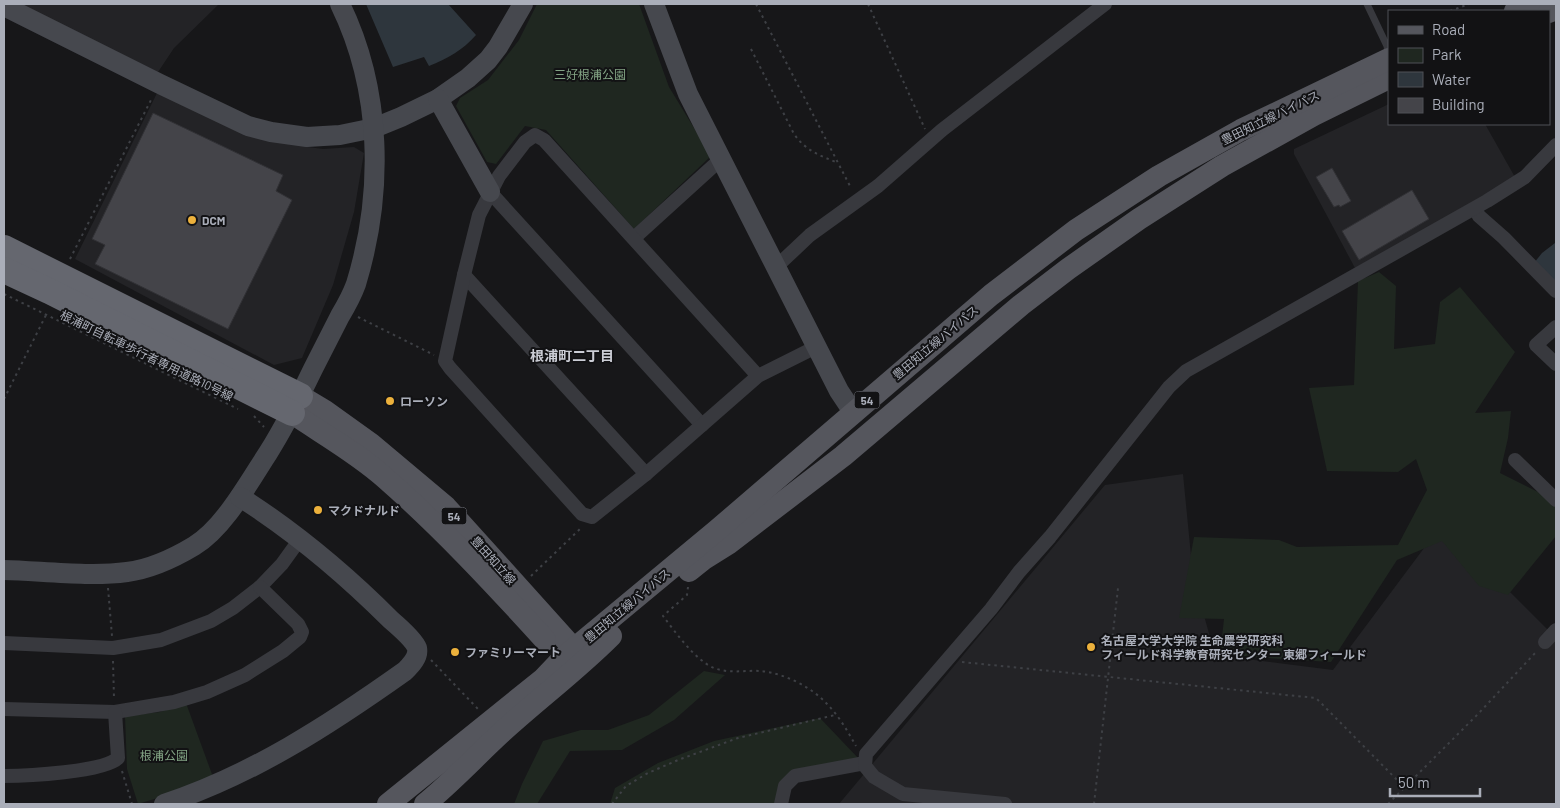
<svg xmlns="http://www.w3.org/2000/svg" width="1560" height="808" font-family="Barlow,'Noto Sans JP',sans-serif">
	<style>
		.built { fill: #232326 }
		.green { fill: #1f2720 }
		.water { fill: #2e363d }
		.building { fill: #444449; stroke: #313135 }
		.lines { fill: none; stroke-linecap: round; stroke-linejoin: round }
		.path { stroke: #3e4045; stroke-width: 2; stroke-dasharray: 2.5 4; stroke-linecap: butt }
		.lane { stroke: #38393e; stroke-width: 7 }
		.street { stroke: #38393e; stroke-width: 14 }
		.secondary { stroke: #46484e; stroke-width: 20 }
		.primary { stroke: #55565d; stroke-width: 22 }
		.highway { stroke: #65676f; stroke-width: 26 }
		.poi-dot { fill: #ecb13c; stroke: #121214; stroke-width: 2 }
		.labels { text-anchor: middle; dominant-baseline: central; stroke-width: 4; stroke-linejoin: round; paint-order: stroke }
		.shield { fill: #121214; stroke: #7c7f88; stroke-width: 1 }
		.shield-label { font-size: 11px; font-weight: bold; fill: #aaaeb9 }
		.park-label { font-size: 12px; fill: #82a384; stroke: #121214 }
		.street-label { font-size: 12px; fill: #aaaeb9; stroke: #121214 }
		.poi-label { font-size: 12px; font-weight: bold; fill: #aaaeb9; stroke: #121214; text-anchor: start }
		.neighbourhood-label { font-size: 14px; font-weight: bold; fill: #cbcdd5; stroke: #121214 }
	</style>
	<rect width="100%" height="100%" fill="#171719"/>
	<g class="built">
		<path d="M20,4h199l-45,44 -16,24z"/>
		<path d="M158,91l150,56 15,2 31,-2 10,6 -10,59 -21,73 -31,73 -28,7 -199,-106z"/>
		<path d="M1389,104v20h96l31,55 -161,89 -61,-114v-5z"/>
		<path d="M1183,474l10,102 22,79 118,15 109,-146 114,114v166h-717l266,-319z"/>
	</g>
	<g class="green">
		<path d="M537,4h102l30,83 42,69 -77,73 -88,-99 -21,-4 -29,38 -9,-2 -31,-56 4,-8 28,-18 31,-40z"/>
		<path d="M1379,272l17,14 -2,63 41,-5 5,-42 20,-15 55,65 -40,61 36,-2 -3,27 -8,35 46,23 10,-7v47l-48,59 -29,-9 -37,-45 -45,19 -66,102 -111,-7 4,-36 -45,-1 15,-81 85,3 18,7 101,-2 29,-55 -11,-31 -18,13 -71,-1 -18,-83 45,-3 4,-104z"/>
		<path d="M704,671l21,4 -51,45 -52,30 -52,1 -33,53h-23l8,-20 21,-43 38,-11h27l41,-15z"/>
		<path d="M186,703l27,74 -26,12 -49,15 -11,-35 -2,-53 35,-4z"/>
		<path d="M820,718l40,42 -67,11 -14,33h-169l5,-16 43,-25 56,-22z"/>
	</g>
	<g class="water">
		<path d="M366,4h82l28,31c-13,15 -29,24 -47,31l-5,-9 -31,10z"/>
		<path d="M1555,243h1v41l-22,-21 8,-10z"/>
	</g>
	<g class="building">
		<path d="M153,113l130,62 -7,16 16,9 -64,129 -133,-65 10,-19 -13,-6z"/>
		<path d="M1332,168l19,33 -11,6 -1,-2 -5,2 -18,-30z"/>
		<path d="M1412,190l17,29 -70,41 -17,-29z"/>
	</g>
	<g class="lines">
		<g class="path">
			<path d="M756,4l95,184"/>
			<path d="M868,4l57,125"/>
			<path d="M1450,11l19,-7"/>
			<path d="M751,49l43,85c12,17 25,21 44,29"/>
			<path d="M70,259l82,-161"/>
			<path d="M4,294l234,115"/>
			<path d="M358,317l76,38"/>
			<path d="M4,399l42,-84"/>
			<path d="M254,416l10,11"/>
			<path d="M531,576l51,-49"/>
			<path d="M688,587l-1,8 -24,21c13,17 32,44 51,52 15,6 32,2 46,3 24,2 52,16 68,34 11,11 20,27 28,41"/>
			<path d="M108,588l4,48"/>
			<path d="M431,660l47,49"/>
			<path d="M113,661l1,37"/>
			<path d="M962,662l354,36 89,90"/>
			<path d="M122,771l10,33"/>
			<path d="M612,804l14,-18 22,-13 30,-13 60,-22 97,-23"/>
			<path d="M1094,804l24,-216"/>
			<path d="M1388,804l90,-90 59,-63"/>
		</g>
		<path class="lane" d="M1367,4l20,42 2,11"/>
		<g class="street">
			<path d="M490,192l212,233"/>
			<path d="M1475,209l4,7 25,22 52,53"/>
			<path d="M634,238l87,-79"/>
			<path d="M775,268l35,-33 68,-49 64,-56 163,-126"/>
			<path d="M464,275l182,199"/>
			<path d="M1556,327l-20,18 20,19"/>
			<path d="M758,376l-214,-236 -9,-5 -10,7 -26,34 -20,39 -15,60 -19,86 5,7 132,146 10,3 54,-43 112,-98 58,-29"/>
			<path d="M1515,460l41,40"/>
			<path d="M1545,642l11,-12"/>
			<path d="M4,643l109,5 48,-8 50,-19 22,-13 27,-21 22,-23 18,-25"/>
			<path d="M4,709l111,3 59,-10 33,-10 38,-17 38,-24 17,-14 2,-5 -4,-8 -38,-37"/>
			<path d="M4,776c22,0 100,-4 114,-18l-3,-46"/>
			<path d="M781,804l4,-18 10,-10 70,-13"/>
			<path d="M1005,804l-102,-10 -29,-17 -9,-11 1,-12 125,-145 28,-37 31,-35 119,-150 17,-16 301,-170 38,-24 31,-32"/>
		</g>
		<g class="secondary">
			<path d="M654,4l34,90 151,297 14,21"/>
			<path d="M4,6l156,78 88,42 23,6 36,5 33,-2 34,-7 27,-11 37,-18 30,-21 20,-18 10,-13 25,-43"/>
			<path d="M438,99l52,93"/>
			<path d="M4,570c38,1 86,7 123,2 24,-3 47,-14 67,-26 30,-18 55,-64 74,-93 17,-27 31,-55 45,-84 9,-18 18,-35 27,-53 6,-10 12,-21 16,-32 28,-92 26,-194 -16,-280"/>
			<path d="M164,804c88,-29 165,-79 241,-133 6,-6 14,-14 12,-23 -3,-8 -19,-22 -26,-28 -46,-46 -96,-88 -151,-123"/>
		</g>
		<g class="primary">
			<path d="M1515,11l19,-7"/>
			<path d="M1549,12l7,-3"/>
			<path d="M300,396l25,15 46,33 75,63 137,152"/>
			<path d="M292,413c31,21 65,40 93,65 57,50 109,106 160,162"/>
			<path d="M689,571l15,-12 24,-15 115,-88 178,-151 47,-36 71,-50 83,-53 92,-51 75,-37"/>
			<path d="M388,804l155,-125 20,-21 153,-127 275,-236 85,-65 83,-54 82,-46 148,-71"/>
			<path d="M425,804c27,-22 50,-47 76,-71 36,-33 75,-62 110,-97"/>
		</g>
		<g class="highway">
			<path d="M4,248l296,148"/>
			<path d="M4,270l45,21 243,122"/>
		</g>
	</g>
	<g class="poi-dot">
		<circle cx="192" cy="220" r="5"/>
		<circle cx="390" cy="401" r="5"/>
		<circle cx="318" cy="510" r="5"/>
		<circle cx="1091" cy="647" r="5"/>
		<circle cx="455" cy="652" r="5"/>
	</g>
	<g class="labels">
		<g class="shield">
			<rect x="854.5" y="391.5" width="25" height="17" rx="4"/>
			<rect x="441.5" y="507.5" width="25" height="17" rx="4"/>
		</g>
		<g class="shield-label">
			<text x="867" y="400">54</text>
			<text x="454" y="516">54</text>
		</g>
		<g class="park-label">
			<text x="590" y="74">三好根浦公園</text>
			<text x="164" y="755">根浦公園</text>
		</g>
		<g class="street-label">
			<text transform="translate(1270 117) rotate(-26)">豊田知立線バイパス</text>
			<text transform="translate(935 342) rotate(-40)">豊田知立線バイパス</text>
			<text transform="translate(147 355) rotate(26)">根浦町自転車歩行者専用道路10号線</text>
			<text transform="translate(494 560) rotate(48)">豊田知立線</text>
			<text transform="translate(627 605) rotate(-40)">豊田知立線バイパス</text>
		</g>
		<g class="poi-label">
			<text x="202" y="220">DCM</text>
			<text x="400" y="401">ローソン</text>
			<text x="328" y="510">マクドナルド</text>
			<text x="1101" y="640">名古屋大学大学院 生命農学研究科<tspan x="1101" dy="14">フィールド科学教育研究センター 東郷フィールド</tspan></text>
			<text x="465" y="652">ファミリーマート</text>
		</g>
		<g class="neighbourhood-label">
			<text x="572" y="355">根浦町二丁目</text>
		</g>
	</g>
	<rect width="1560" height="808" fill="none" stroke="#aaaeb9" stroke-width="10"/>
	<rect x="1388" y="10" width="162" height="115" fill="#121214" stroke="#4f5056"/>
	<rect x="1398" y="26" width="25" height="8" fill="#55565d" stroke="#4f5056"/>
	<text x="1432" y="35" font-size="15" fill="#aaaeb9">Road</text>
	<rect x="1398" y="48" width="25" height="15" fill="#1f2720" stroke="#4f5056"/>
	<text x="1432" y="60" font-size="15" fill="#aaaeb9">Park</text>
	<rect x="1398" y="72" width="25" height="15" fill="#2e363d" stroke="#4f5056"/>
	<text x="1432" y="85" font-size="15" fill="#aaaeb9">Water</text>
	<rect x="1398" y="98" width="25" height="15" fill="#444449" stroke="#4f5056"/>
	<text x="1432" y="110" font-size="15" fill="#aaaeb9">Building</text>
	<path d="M1390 788v8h90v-8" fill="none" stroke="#aaaeb9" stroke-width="2.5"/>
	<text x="1398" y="788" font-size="15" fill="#aaaeb9" stroke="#121214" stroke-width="4" paint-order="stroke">50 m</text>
</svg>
